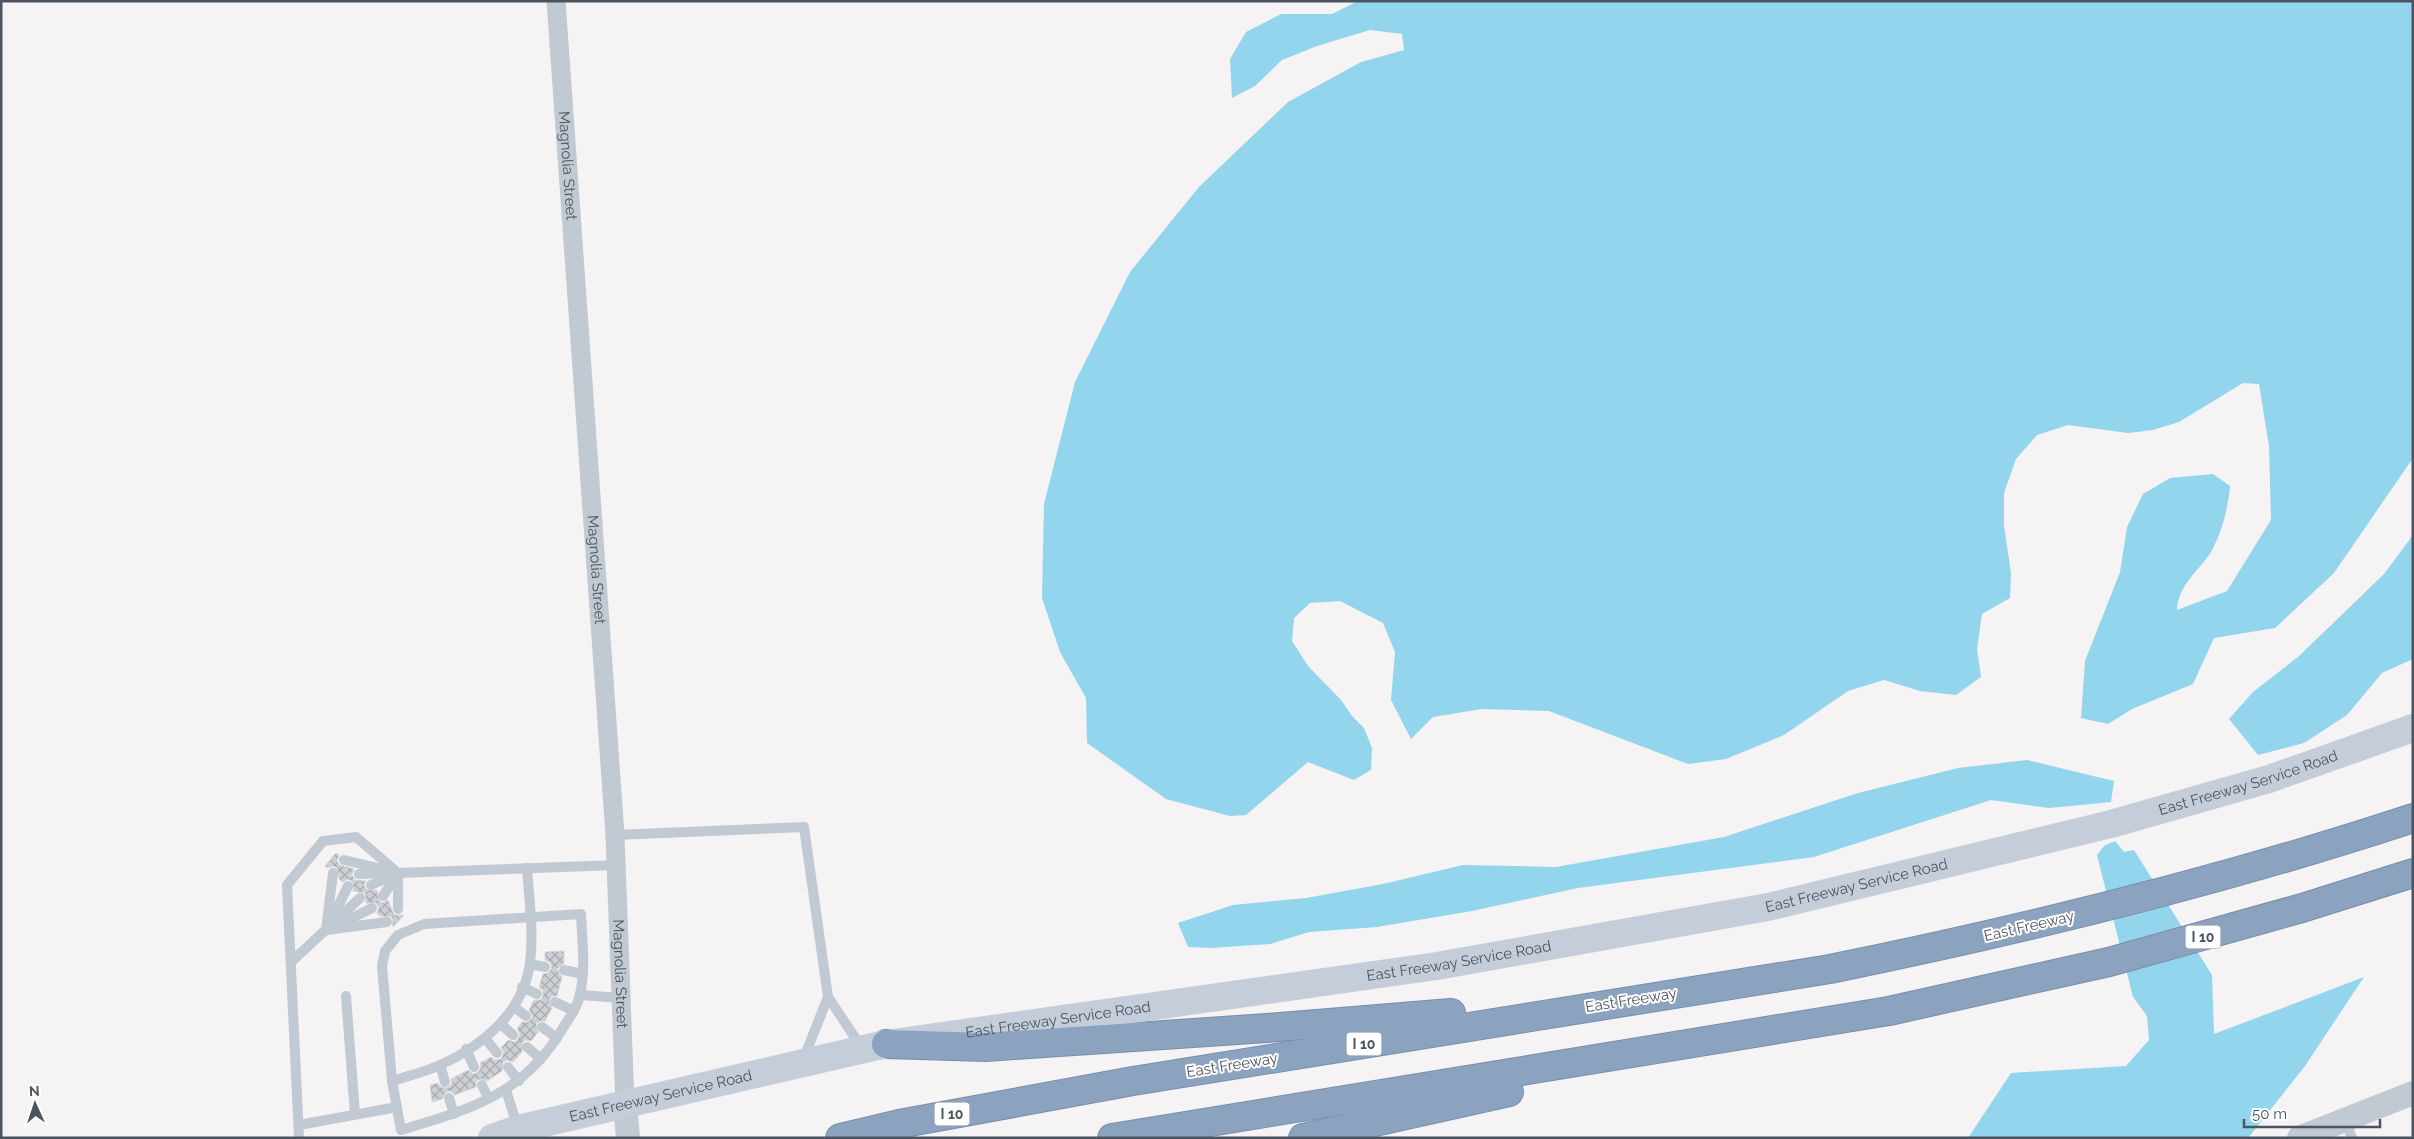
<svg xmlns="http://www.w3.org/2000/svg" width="2414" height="1139" font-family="Raleway,sans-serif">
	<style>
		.water { fill: #92d5ec }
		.building { fill: url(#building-cross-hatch); stroke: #d7d9de }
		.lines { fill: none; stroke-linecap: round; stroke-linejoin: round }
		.motorway-casing { stroke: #778eac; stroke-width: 30 }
		.service { stroke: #c1c9d2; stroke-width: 10 }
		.minor { stroke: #c1c9d2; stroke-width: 19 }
		.tertiary { stroke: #c1c9d2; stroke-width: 24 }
		.secondary { stroke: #c4cdd9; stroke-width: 28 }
		.motorway { stroke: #8ca3c0; stroke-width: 28 }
		.labels { text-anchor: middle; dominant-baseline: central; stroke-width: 4; stroke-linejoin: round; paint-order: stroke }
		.shield { fill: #fff; stroke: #808890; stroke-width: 1 }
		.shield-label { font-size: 14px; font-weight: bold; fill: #4a5561 }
		.street-label { font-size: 15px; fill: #4a5561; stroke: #fff }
	</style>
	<defs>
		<pattern id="building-cross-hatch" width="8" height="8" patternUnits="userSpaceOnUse" patternTransform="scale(1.25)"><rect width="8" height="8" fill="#cdcfd5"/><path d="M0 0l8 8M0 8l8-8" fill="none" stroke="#a8abb0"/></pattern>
	</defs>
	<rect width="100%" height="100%" fill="#f5f3f3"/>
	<g class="water">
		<path d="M1358,1h1055v457l-79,115 -59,55 -61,10 -21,46 -61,25 -24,15 -27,-6 4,-57 35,-89 7,-45 16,-33 27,-16 43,-4 17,12c-2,23 -8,46 -19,66 -13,20 -33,33 -34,58l50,-19 44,-71 -2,-74 -10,-62 -16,-1 -64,39 -26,8 -25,3 -60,-8 -31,10 -21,24 -12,34v33l7,47 -1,25 -28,16 -5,35 4,28 -25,18 -36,-4 -36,-11 -36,11 -64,44 -58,24 -38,5 -139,-53 -67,-2 -49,8 -22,22 -20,-39 4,-48 -12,-29 -43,-22 -30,2 -16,15 -2,23 16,25 33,34 11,16 12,12 8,20 -1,22 -17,10 -46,-18 -62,53 -16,1 -64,-17 -79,-56 -1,-45 -26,-46 -18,-54 2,-94 31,-122 55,-110 69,-85 89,-85 73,-40 43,-12 -2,-16 -32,-4 -53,16 -35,14 -27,26 -23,12 -2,-39 16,-27 35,-18h51z"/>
		<path d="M2413,535v124l-31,14 -35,42 -43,28 -46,12 -29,-36 24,-27 45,-35 86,-83z"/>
		<path d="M2027,760l87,21 -3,21 -62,6 -58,-8 -177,57 -236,31 -106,23 -95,16 -68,5 -39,12 -59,4 -23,-1 -10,-24 55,-18 73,-7 77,-14 80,-19 93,2 168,-30 134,-44 100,-25z"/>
		<path d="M2115,841l9,11 10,-2 78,125 2,59 150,-57 -59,89 -57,72h-280l43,-65 115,-7 23,-26 -2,-24 -14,-19 -36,-142 7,-9z"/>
	</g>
	<g class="building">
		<path d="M336,853l3,2 -2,7 3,3 14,4 -2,6 3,5 11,1 -2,4 3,5h10l2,11 4,2 5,-3 6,15h10l-11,12 -1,-10 -12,-1 -3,-3 2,-5 -3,-5h-10l-1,-10 -12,-2v-9l-5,-3 -5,3 -4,-3 -2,-11 -4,-2 -5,2 -3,-2z"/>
		<path d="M564,951v12l-7,6 5,8 -5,19h-5l-3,4 3,8 -7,13h-5l-4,2 2,9 -7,9 -6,-1 -3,3v9l-9,10 -5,-2 -5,2 -1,9 -15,10 -7,-2 -4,2v6l-21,8 -4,-4 -5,1 -4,7 -10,3 -2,-17 8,-2 3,4 6,1 5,-4 -1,-5 17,-9 5,4 4,-1 4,-5 -1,-5 11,-6 4,3 6,-1 3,-7 -3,-4 7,-8 7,2 3,-3 2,-6 -3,-4 5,-7h6l5,-5 -4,-7 5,-10h7l2,-4v-6l-4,-3 4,-13 5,-1 4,-5 -2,-6 -5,-2v-8z"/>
	</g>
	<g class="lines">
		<g class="motorway-casing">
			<g id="motorway">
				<path d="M886,1044l100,3 281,-19 184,-15"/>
				<path d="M840,1138l59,-14 234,-43 697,-112c197,-40 392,-88 583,-151"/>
				<path d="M1112,1138l777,-127 220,-49 193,-54 111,-35"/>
				<path d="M1303,1138l206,-46"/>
			</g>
		</g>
		<g class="service">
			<path d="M615,835l189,-8 24,170 -25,63"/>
			<path d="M344,860l51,12"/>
			<path d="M359,874l26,-1"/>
			<path d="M371,885l22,-10"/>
			<path d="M383,896l15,-23"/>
			<path d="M398,909v-36"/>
			<path d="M330,923l18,-37"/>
			<path d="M336,926l36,-18"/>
			<path d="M326,930l61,-8"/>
			<path d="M326,930l7,-57"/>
			<path d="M291,962l69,-64"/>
			<path d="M530,964l15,3"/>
			<path d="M564,970l19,4"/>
			<path d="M522,987l15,7"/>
			<path d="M580,995l41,3"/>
			<path d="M346,996l9,118"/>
			<path d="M828,997l34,51"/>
			<path d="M555,1002l19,9"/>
			<path d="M514,1007l12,9"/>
			<path d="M501,1024l12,11"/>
			<path d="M542,1027l15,11"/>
			<path d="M485,1038l12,15"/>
			<path d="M527,1047l14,12"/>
			<path d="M466,1049l8,18"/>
			<path d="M440,1065l5,17"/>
			<path d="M508,1067l11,14"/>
			<path d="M392,1081l-10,-115 3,-15 13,-16 26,-11 157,-10c1,26 5,54 -1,80 -2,13 -12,26 -19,37 -38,64 -93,79 -160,99l-9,-49c16,-5 33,-9 48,-16 41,-18 84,-53 90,-102 4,-31 -1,-64 -3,-95"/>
			<path d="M482,1085l6,13"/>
			<path d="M506,1090l12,38"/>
			<path d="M449,1098l5,16"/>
			<path d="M2345,1120l7,18"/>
			<path d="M299,1125l98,-18"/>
			<path d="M299,1138l-12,-253 36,-44 33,-4 42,36 218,-8"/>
		</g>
		<path class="minor" id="s1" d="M556,1l59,834 10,269"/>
		<g class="tertiary">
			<path d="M625,1104l3,34"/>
			<path d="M2299,1138l114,-45"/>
		</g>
		<path class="secondary" id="s2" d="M492,1138l26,-9 368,-85 551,-78 331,-59 343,-83 158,-45 144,-51"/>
		<use href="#motorway" class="motorway"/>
	</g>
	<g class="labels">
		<g class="shield">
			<rect x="2185.5" y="925.5" width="35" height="23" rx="4"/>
			<rect x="1346.5" y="1032.5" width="35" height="23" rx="4"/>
			<rect x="934.5" y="1102.5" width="35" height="23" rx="4"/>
		</g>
		<g class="shield-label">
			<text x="2203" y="937">I 10</text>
			<text x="1364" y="1044">I 10</text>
			<text x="952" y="1114">I 10</text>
		</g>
		<g class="street-label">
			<text stroke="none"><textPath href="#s1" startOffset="165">Magnolia Street</textPath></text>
			<text stroke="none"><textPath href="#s1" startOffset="570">Magnolia Street</textPath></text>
			<text stroke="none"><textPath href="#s2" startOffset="1794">East Freeway Service Road</textPath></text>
			<text stroke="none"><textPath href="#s2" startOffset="1389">East Freeway Service Road</textPath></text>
			<text transform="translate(2029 926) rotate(-13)">East Freeway</text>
			<text stroke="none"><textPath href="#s2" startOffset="984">East Freeway Service Road</textPath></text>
			<text stroke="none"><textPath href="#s1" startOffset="975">Magnolia Street</textPath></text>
			<text transform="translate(1631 1000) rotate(-9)">East Freeway</text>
			<text stroke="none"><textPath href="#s2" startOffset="579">East Freeway Service Road</textPath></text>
			<text transform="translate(1232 1065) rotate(-9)">East Freeway</text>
			<text stroke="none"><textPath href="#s2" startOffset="174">East Freeway Service Road</textPath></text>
		</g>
	</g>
	<rect width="2414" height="1139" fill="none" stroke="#4a5561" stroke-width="5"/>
	<g transform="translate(35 1104) rotate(357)" stroke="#ffffff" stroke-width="4" paint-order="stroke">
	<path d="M0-4L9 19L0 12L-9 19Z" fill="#4a5561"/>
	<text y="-8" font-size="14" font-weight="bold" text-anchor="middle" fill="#4a5561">N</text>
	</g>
	<path d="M2244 1119v8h136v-8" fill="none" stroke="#4a5561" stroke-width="2.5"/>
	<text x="2252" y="1119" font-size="15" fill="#4a5561" stroke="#ffffff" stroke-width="4" paint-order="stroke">50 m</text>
</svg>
